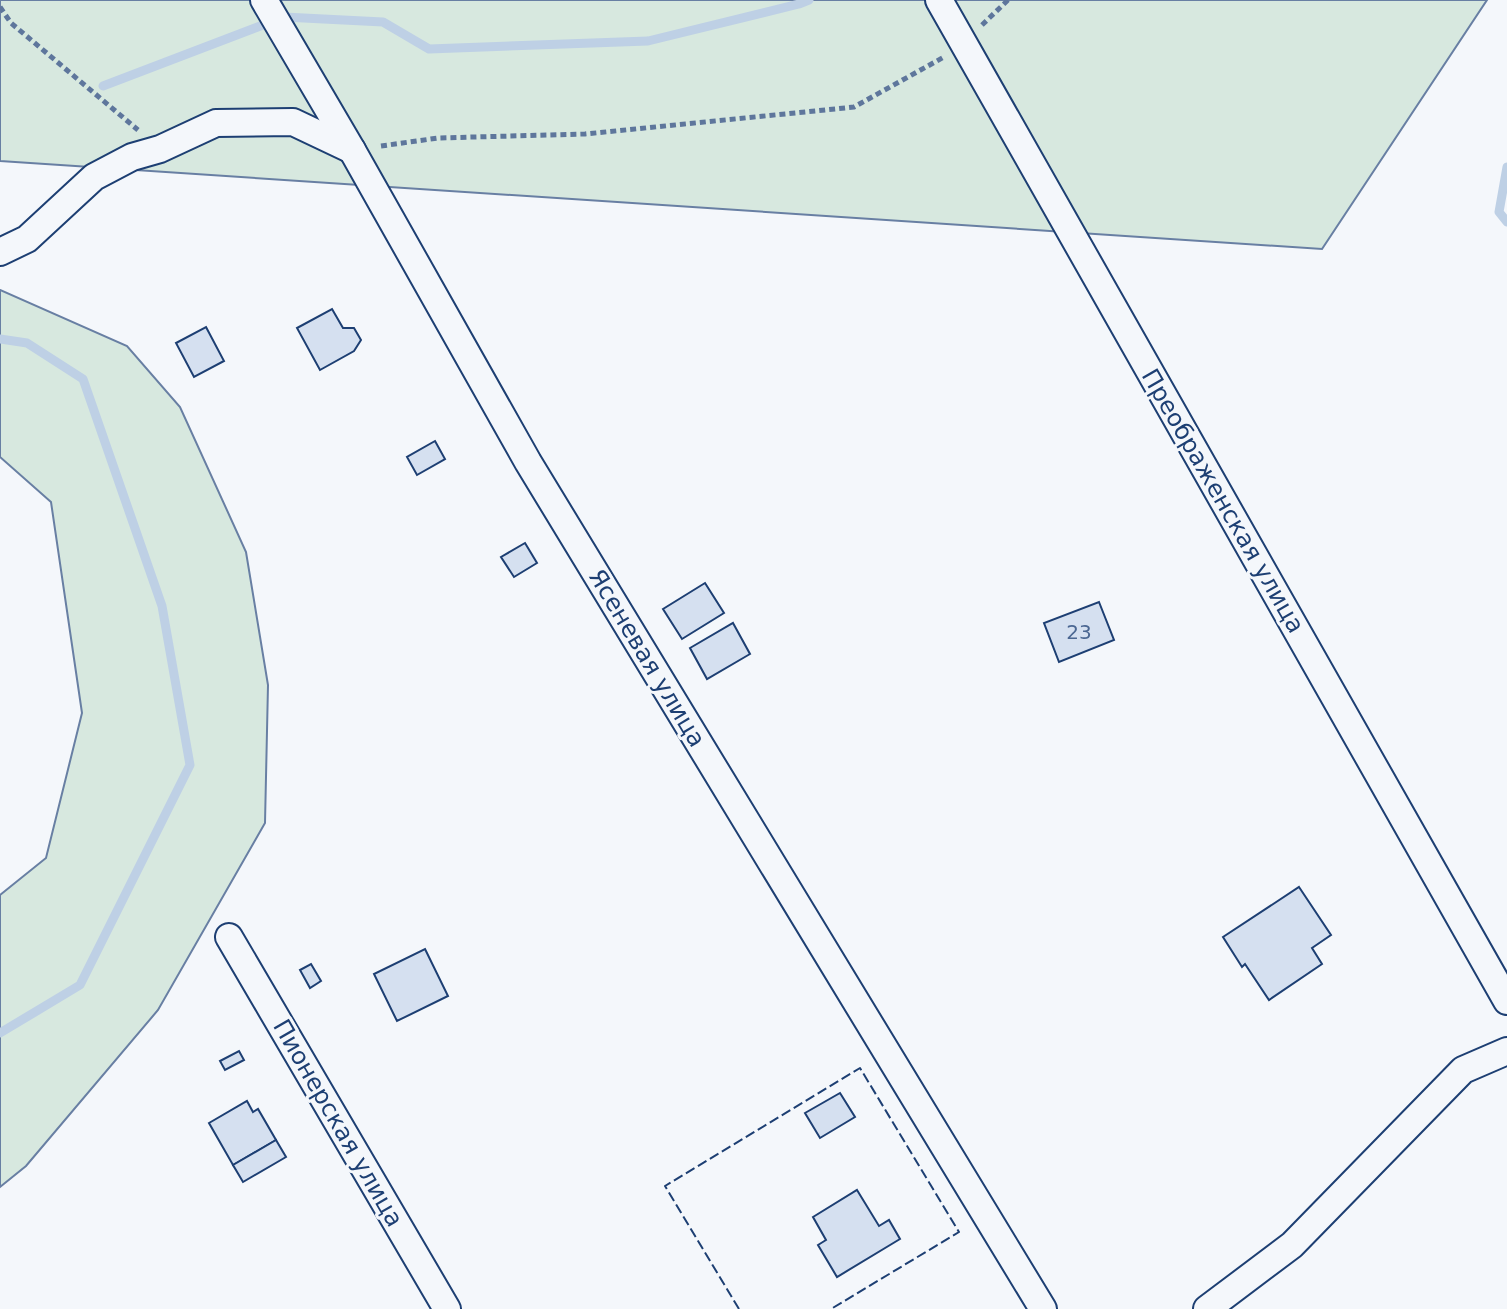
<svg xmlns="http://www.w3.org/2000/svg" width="1507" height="1309" font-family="'DejaVu Sans',sans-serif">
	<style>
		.green { fill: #d7e8df; stroke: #687fa3; stroke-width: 2 }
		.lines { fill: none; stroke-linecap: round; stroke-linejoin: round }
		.stream { stroke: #bed0e5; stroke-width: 9 }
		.building { fill: #d5e0f0; stroke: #1d3f73; stroke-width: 2 }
		.minor-casing { stroke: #1d3f73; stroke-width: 30 }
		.path { stroke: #5e769c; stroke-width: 5; stroke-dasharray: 6 4; stroke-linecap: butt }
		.minor { stroke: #f4f7fb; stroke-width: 26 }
		.fence { stroke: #1d3f73; stroke-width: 2; stroke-dasharray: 10 4; stroke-linecap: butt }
		.labels { text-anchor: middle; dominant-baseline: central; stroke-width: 6; stroke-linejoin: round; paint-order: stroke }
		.number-label { font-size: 20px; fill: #4b6792 }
		.street-label { font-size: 24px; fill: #1d3f73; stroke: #f4f7fb }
	</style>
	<rect width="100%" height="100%" fill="#f4f7fb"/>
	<g class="green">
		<path d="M0,0h1487l-165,249 -1322,-88z"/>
		<path d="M0,290l127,56 53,61 66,145 22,133 -3,138 -107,187 -132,156 -26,21v-292l46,-37 36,-145 -31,-211 -51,-45z"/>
	</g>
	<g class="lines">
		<g class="stream">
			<path d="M103,86l181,-69 99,5 46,27 219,-8 151,-37 10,-4"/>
			<path d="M1507,167l-8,45 8,10"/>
			<path d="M0,339l27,4 56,36 79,227 28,159 -110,220 -80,48"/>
		</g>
	</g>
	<g class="building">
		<path d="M332,309l11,19h11l7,12 -7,11 -34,19 -23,-42z"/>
		<path d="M206,327l18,34 -30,16 -18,-34z"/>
		<path d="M435,441l10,18 -28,16 -10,-18z"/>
		<path d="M525,543l12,20 -23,14 -13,-20z"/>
		<path d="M705,583l19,30 -42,26 -19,-30z"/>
		<path d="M1099,602l15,38 -55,22 -15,-39z"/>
		<path d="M733,623l17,31 -43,25 -17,-31z"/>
		<path d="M1299,887l32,48 -19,13 10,16 -53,36 -24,-36 -3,3 -19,-30z"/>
		<path d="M425,949l23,47 -51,25 -23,-47z"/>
		<path d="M311,964l10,17 -11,7 -10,-18z"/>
		<path d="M239,1051l5,9 -19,10 -5,-9z"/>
		<path d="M840,1093l15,24 -35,21 -15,-25z"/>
		<path d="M247,1101l6,11 5,-3 18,31 -43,25 -24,-42z"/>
		<path d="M276,1140l10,17 -43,25 -10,-17z"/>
		<path d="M857,1190l22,36 10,-6 11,19 -63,38 -19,-32 8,-5 -13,-23z"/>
	</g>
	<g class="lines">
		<g class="minor-casing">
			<g id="minor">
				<path d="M264,0l88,150 176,312 515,847"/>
				<path d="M939,0l568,1001"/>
				<path d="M0,252l27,-13 67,-62 38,-20 28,-8 56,-26 77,-1 59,28"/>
				<path d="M229,937l218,372"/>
				<path d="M1207,1309l85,-64 171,-175 44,-19"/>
			</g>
		</g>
		<g class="path">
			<path d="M0,7l11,16 127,107"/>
			<path d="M982,25l26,-25"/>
			<path d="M381,146l57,-8 147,-4 269,-27 90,-50"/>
		</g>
		<use href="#minor" class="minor"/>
		<path class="fence" d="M739,1309l-74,-123 195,-118 99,164 -128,77"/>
	</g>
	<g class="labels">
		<g class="number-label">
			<text x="1079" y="632">23</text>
		</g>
		<g class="street-label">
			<text transform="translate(1223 501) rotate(60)">Преображенская улица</text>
			<text transform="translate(647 658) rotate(59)">Ясеневая улица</text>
			<text transform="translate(338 1123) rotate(60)">Пионерская улица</text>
		</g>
	</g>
</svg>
